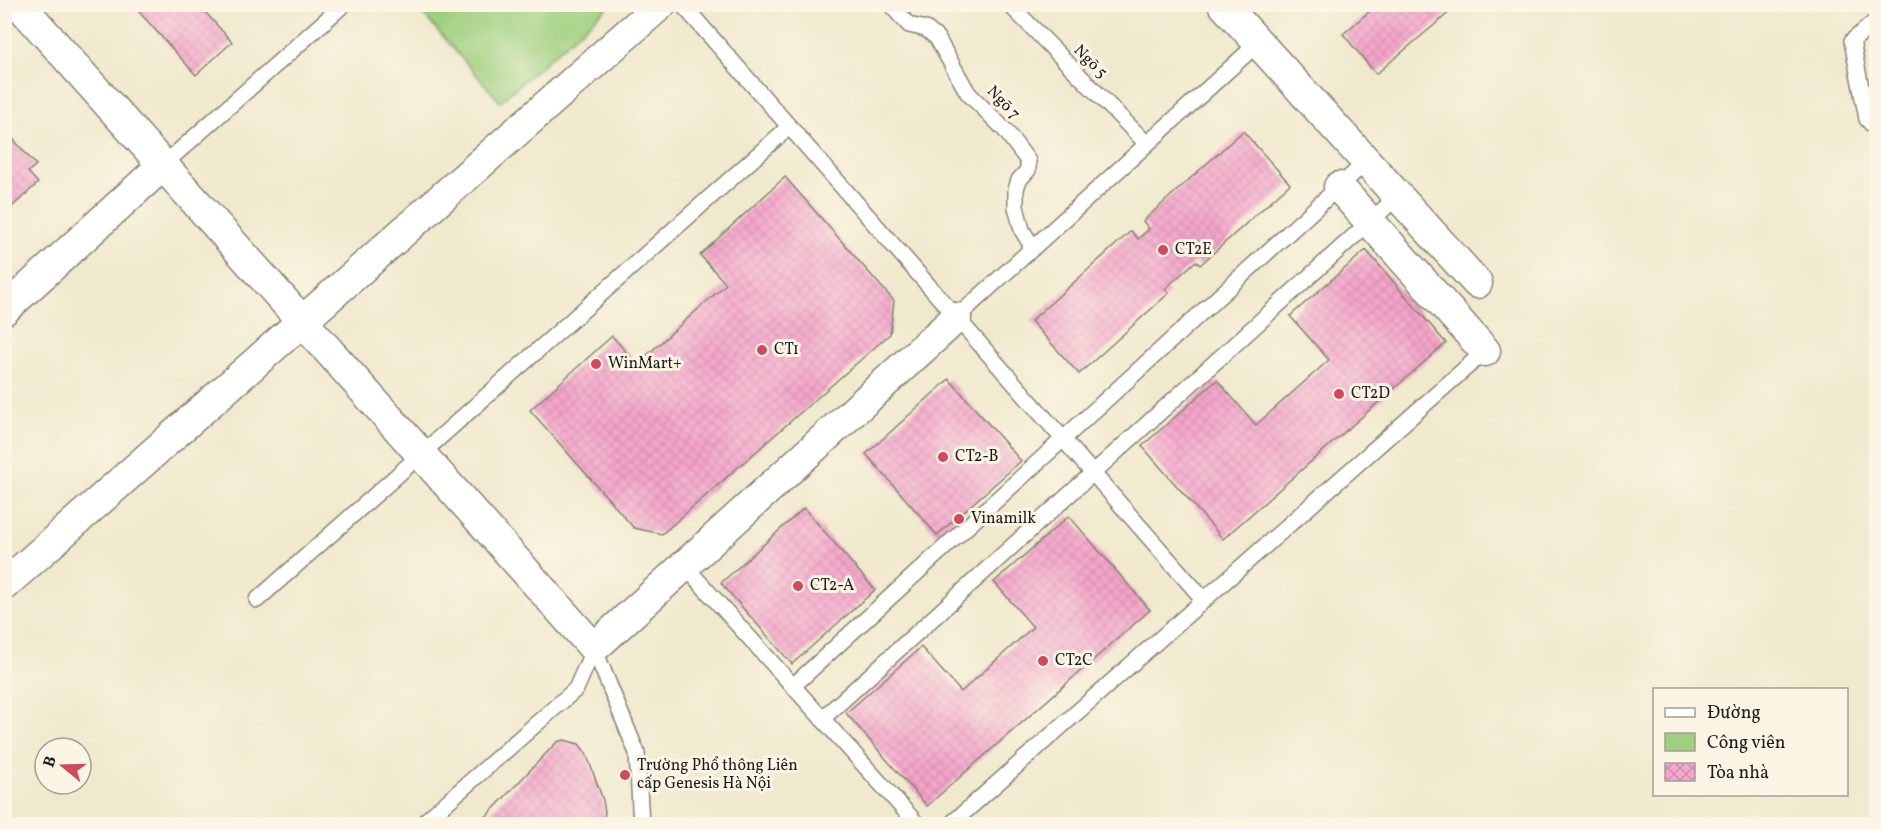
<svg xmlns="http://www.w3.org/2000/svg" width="1881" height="829" font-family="Vollkorn,serif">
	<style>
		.park { fill: #9fd07f; stroke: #5e764e; stroke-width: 1.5 }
		.building { fill: url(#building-cross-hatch) }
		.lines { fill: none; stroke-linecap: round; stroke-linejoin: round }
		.lane-casing { stroke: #868274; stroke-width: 18 }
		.street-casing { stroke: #868274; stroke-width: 33 }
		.lane { stroke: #fff; stroke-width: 15 }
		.street { stroke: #fff; stroke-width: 30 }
		.poi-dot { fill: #d1495b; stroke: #fcf5e5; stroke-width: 2 }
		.labels { text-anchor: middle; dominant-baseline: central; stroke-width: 6; stroke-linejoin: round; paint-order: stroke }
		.street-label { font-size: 16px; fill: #1c1c1c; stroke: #fcf5e5 }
		.poi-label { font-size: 16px; fill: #1c1c1c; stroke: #fcf5e5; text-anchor: start }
	</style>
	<defs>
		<pattern id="building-cross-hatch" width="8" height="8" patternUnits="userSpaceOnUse" patternTransform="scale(1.5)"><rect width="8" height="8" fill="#f5a6cb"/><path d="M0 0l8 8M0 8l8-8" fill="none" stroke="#d18eae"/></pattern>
	</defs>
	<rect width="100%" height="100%" fill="#fcf5e5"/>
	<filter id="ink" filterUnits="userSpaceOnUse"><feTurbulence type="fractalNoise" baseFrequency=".0167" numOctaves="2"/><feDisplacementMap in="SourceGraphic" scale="12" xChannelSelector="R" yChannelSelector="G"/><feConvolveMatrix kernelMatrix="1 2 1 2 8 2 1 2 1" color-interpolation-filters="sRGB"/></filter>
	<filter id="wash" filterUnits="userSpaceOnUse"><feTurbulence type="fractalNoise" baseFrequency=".008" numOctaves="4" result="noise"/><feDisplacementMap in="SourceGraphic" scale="24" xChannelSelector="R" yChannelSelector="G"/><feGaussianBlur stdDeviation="1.35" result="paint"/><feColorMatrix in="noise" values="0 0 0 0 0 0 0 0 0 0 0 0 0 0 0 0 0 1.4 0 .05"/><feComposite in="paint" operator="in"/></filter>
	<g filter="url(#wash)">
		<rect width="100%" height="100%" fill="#f0e9cd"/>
		<path class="park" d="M415,5h195l-110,97z"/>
		<g id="blocks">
			<g class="building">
				<path d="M132,4h66l34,38 -36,33z"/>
				<path d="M1377,5h81l-82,69 -33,-40z"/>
				<path d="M4,129l32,36 -8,7 10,11 -34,31z"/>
				<path d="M1243,131l47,53 -90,81 -4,-4 -31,28 4,4 -90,81 -48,-53 100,-90 7,8 11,-10 -6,-8z"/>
				<path d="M785,177l109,124 -4,33 -228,200 -28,-6 -104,-118 82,-74 25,28 89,-80 -26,-29z"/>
				<path d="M1366,250l80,93 -223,196 -81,-93 75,-66 39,45 73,-65 -39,-44z"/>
				<path d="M949,379l72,82 -84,74 -71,-81z"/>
				<path d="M804,508l71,82 -83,74 -71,-81z"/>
				<path d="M1069,516l81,94 -223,196 -81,-93 75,-66 40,45 72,-65 -39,-45z"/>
				<path d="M564,740l15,4 7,9 17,47 2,12 -2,12h-124l78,-82z"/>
			</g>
		</g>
	</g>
	<g filter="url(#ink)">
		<use href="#blocks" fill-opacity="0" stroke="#868274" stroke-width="1.5"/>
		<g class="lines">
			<g class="lane-casing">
				<g id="lane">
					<path d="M682,4l522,596"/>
					<path d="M890,4l19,21 17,4 11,9 31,55 37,37 23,31v9l-9,10 -3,9v18l6,23 11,18"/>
					<path d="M1009,4l138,140"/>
					<path d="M1876,21l-24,20 15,78 9,10"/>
					<path d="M162,166l182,-162"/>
					<path d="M956,318l302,-275"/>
					<path d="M684,565l233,259"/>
					<path d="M257,600l532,-473"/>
					<path d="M594,648l43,105 4,71"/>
					<path d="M793,686l573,-524"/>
					<path d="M822,719l576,-523"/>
					<path d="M422,824l154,-135 18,-41"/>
					<path d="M951,824l534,-473"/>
				</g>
			</g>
			<g class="street-casing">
				<g id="street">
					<path d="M19,4l575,644 362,-330"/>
					<path d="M1223,4l254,279"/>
					<path d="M1339,187l146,164"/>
					<path d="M4,310l158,-144"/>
					<path d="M4,585l657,-581"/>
				</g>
			</g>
			<use href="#lane" class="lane"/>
			<use href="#street" class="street"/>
		</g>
	</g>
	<g class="poi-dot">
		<circle cx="1163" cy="250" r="6"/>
		<circle cx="762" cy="350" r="6"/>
		<circle cx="596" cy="364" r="6"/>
		<circle cx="1339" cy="394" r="6"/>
		<circle cx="943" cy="457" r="6"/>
		<circle cx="959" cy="519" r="6"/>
		<circle cx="798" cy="586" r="6"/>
		<circle cx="1043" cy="661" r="6"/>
		<circle cx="625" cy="775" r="6"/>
	</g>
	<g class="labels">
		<g class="street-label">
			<text transform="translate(1090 62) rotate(45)">Ngõ 5</text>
			<text transform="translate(1003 103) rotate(46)">Ngõ 7</text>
		</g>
		<g class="poi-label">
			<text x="1175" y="250">CT2E</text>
			<text x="774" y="350">CT1</text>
			<text x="608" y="364">WinMart+</text>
			<text x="1351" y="394">CT2D</text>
			<text x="955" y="457">CT2-B</text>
			<text x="971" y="519">Vinamilk</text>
			<text x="810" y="586">CT2-A</text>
			<text x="1055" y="661">CT2C</text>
			<text x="637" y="766">Trường Phổ thông Liên<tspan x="637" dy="18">cấp Genesis Hà Nội</tspan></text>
		</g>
	</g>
	<rect width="1881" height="829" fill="none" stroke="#fcf5e5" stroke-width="24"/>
	<rect x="1653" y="688" width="195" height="108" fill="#fcf5e5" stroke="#a29e95" stroke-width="1.5"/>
	<rect x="1665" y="708" width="30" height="9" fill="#ffffff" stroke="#a29e95" stroke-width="1.5"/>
	<text x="1707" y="718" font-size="18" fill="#1c1c1c">Đường</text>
	<rect x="1665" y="733" width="30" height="18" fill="#9fd07f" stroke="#a29e95" stroke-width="1.5"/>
	<text x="1707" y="748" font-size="18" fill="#1c1c1c">Công viên</text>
	<rect x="1665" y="763" width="30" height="18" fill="url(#building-cross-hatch)" stroke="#a29e95" stroke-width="1.5"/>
	<text x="1707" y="778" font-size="18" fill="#1c1c1c">Tòa nhà</text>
	<g transform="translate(63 766) rotate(289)"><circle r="28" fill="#fcf5e5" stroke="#a29e95" stroke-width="1.5"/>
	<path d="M0-4.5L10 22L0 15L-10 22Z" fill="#d1495b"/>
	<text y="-9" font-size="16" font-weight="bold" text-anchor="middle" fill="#1c1c1c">B</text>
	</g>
</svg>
